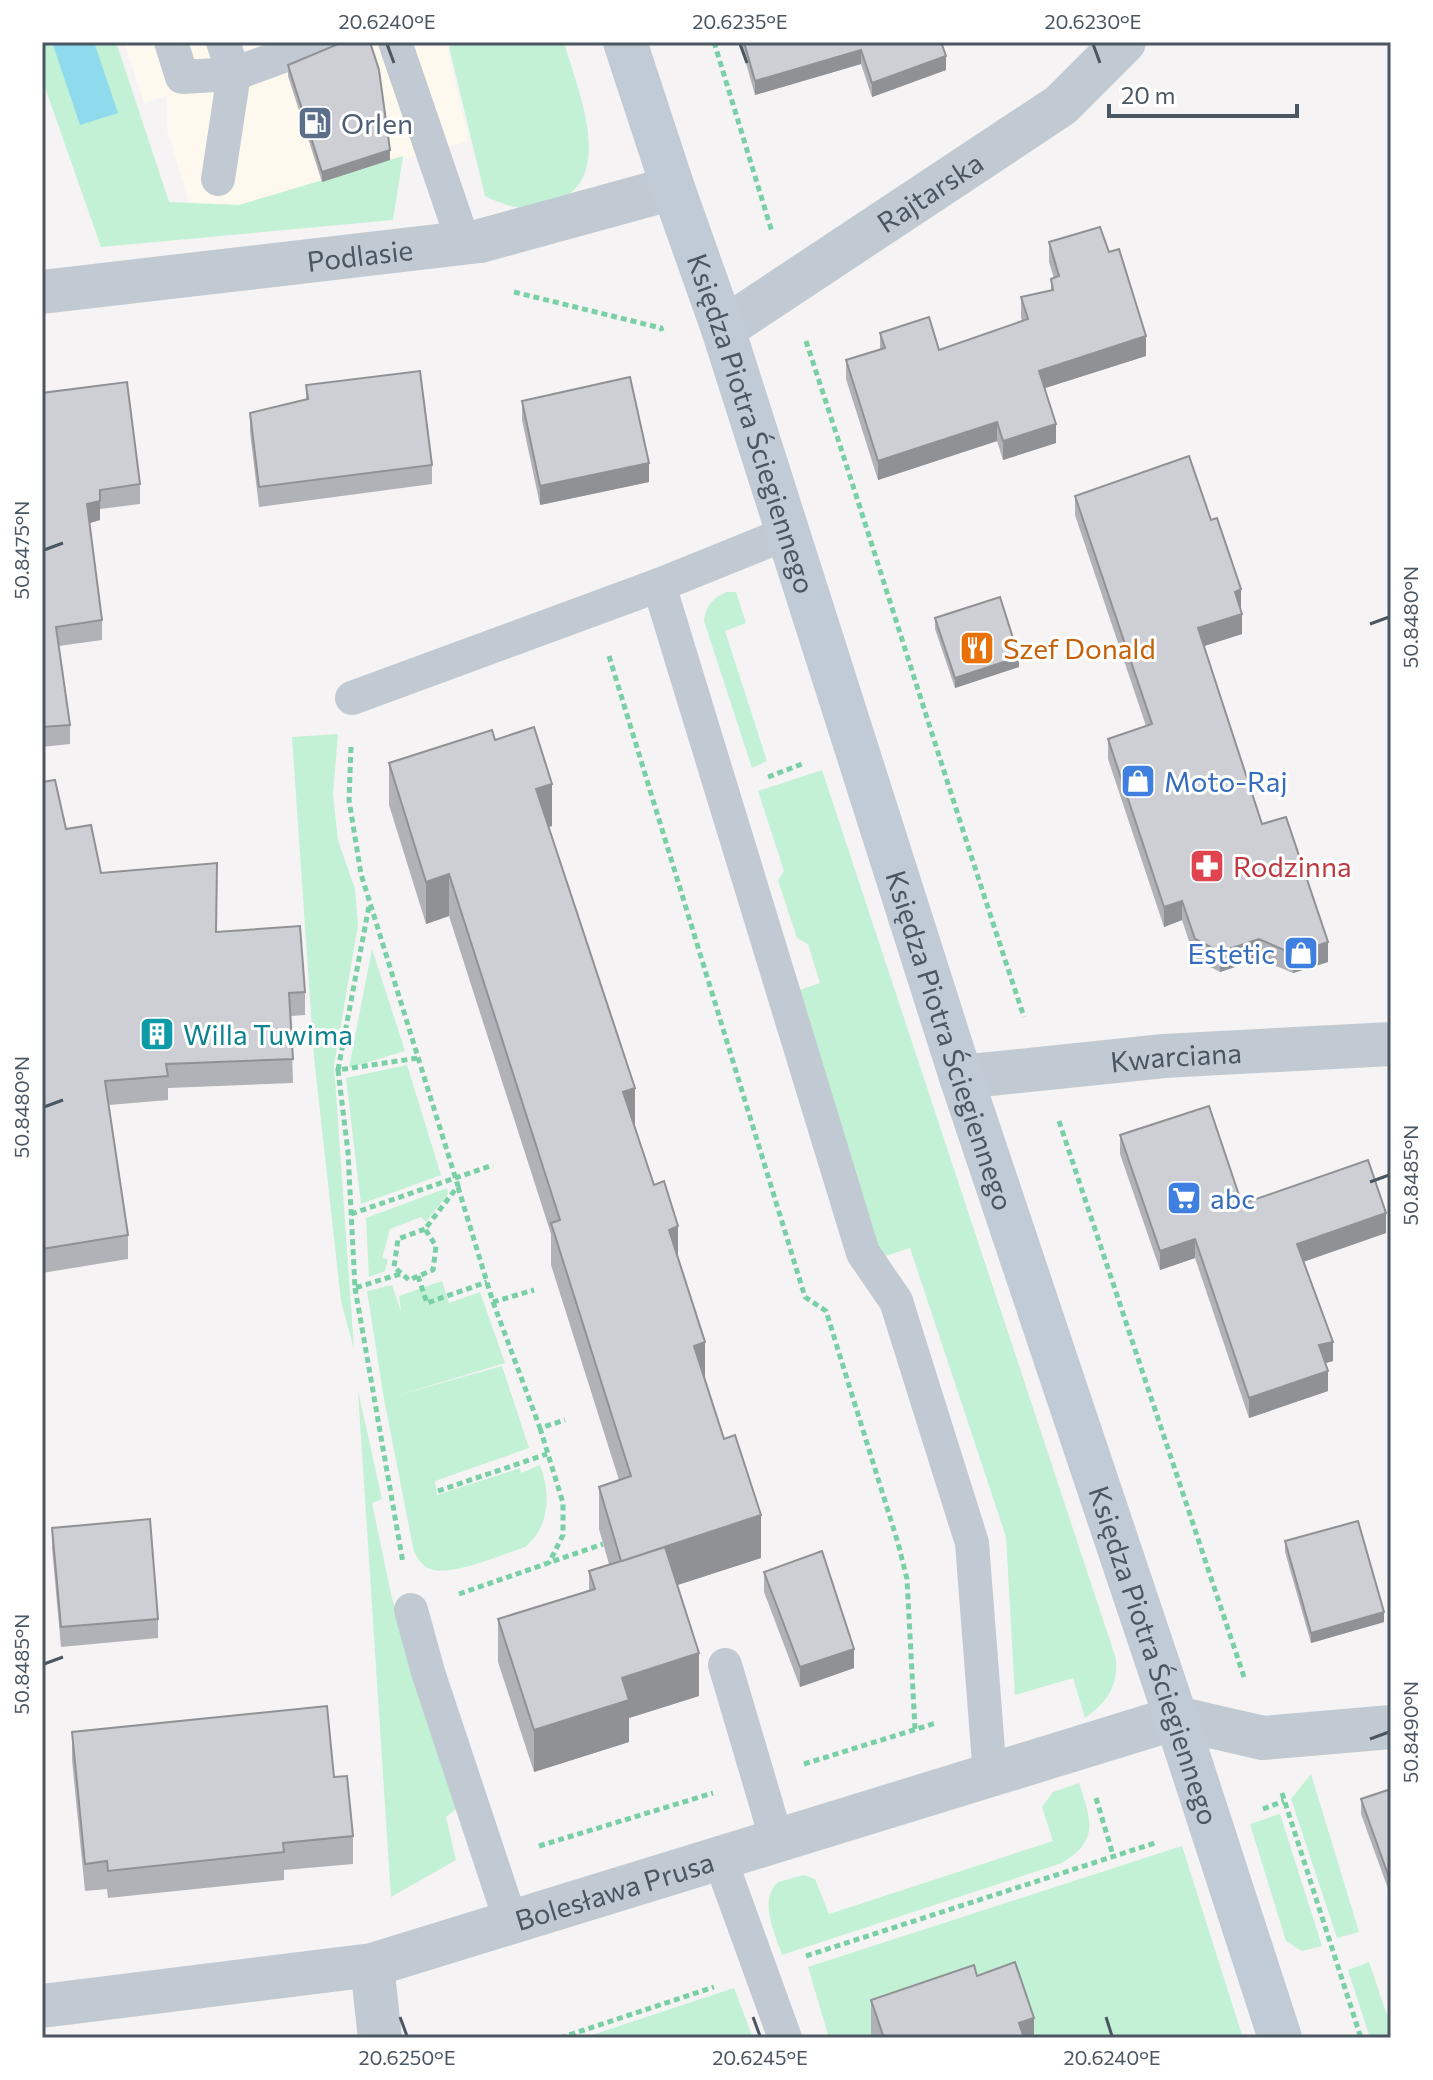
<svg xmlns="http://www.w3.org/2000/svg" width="1433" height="2080" font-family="Commissioner,sans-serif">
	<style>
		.commercial { fill: #fdf9ef }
		.green { fill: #c3f1d5 }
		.water { fill: #90daee }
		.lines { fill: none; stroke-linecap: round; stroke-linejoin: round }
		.path { stroke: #7ad0a6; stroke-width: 5; stroke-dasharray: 6 4; stroke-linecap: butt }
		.lane { stroke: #c1cad2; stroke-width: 34 }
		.street { stroke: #c1cad2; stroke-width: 44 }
		.secondary { stroke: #c1cbd6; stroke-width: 44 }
		.wall { fill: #b0b2b7 }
		.shaded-wall { fill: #909195 }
		.building { fill: #cdcfd5; stroke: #909195; stroke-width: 2 }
		.ticks { fill: none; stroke: #4a5661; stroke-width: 3 }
		.labels { text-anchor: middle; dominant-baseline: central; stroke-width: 6; stroke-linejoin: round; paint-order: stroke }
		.service-label { font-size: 28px; fill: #4e5e75; stroke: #fff; text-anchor: start }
		.street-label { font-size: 28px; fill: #4a5661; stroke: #fff }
		.food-label { font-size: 28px; fill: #c56008; stroke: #fff; text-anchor: start }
		.shop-label { font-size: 28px; fill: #366cbe; stroke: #fff; text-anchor: start }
		.health-label { font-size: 28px; fill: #be3a42; stroke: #fff; text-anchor: start }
		.culture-label { font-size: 28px; fill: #0d838f; stroke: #fff; text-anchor: start }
		.neatline { fill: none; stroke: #4a5661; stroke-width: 3 }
		.ticks-label { font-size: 20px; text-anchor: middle; fill: #4a5661 }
	</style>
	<rect width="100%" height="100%" fill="#f5f3f3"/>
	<path class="commercial" d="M124,42h329l-6,5 22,94 -230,64 -50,-1 -22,-75v-33l-23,7z"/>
	<g class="green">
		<path d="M42,42h74l53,160 70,3 164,-49 -10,64 -292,27 -59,-168z"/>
		<path d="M456,42h108c12,44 53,135 -7,159 -30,12 -44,8 -72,-5l-36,-149z"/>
		<path d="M727,592h9l10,31 -21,8 42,130 -15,7 -48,-147c2,-15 9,-24 23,-29z"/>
		<path d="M338,734l-5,60 5,46 17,49 3,36 -24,140 20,284 -13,-48 -27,-244 -22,-320z"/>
		<path d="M822,770l294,889c2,28 -9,43 -31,59l-12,-40 -58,17 -9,-158 -96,-289 -31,10 -88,-265 29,-10 -12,-39 -11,-6 -19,-58 6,-9 -26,-80z"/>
		<path d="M372,949l33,102 -56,17z"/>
		<path d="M407,1065l34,110 -80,29 -15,-126z"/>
		<path d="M447,1188l1,6 -22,28 -5,-5 -31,12 -8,29 6,1 -3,12 -16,6 -3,-59z"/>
		<path d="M442,1281l7,22 31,-11 25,71 -113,34 110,-31 27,82 -94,33 2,14 83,-27 1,5 19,-8c11,29 10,61 -15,82 -22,7 -79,33 -99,20 -5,-3 -9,-10 -12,-15l-30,-153 -17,-108 25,-6 9,27 -2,-16z"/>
		<path d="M358,1391l24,108 -10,4 19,91 66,214 -11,9 10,43 -65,37z"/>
		<path d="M1311,1774l48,158 -22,6 -46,-139z"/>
		<path d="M1079,1783c11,35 22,57 -17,80l-280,92c-7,-22 -24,-54 -4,-73l26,-7 11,4 14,35 224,-73 -11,-34 11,-15z"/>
		<path d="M1280,1814l42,132 -20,5 -16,-10 -36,-117z"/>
		<path d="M1182,1846l61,192h-414l-21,-71z"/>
		<path d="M1369,1962l22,65v11h-21l-22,-68z"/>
		<path d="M734,1988l19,50h-170z"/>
	</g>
	<path class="water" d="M52,42h42l24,71 -38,12z"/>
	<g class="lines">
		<g class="path">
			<path d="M714,42l58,190"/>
			<path d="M514,292l147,36 1,3"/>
			<path d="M806,341c74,225 143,451 218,676"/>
			<path d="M609,656l196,641 21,14 72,232 9,36 8,150"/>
			<path d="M351,747l-2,53 12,74 97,312 -33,43 11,17 -3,24 -24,10 -15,-13 4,-28 27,-10"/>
			<path d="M768,777l34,-13"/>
			<path d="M338,1070l31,-164"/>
			<path d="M1059,1121l185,556"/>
			<path d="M458,1187l35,115 41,-12"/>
			<path d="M351,1214l142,-49"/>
			<path d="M400,1274l-45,14 -7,-136 -10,-82 80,-12"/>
			<path d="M418,1276l9,27 60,-21"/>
			<path d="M355,1288l48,275"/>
			<path d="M493,1302l47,126 25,-8"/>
			<path d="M540,1428l23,75v32l-14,28"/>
			<path d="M438,1491l109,-37"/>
			<path d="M459,1594l144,-50"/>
			<path d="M804,1764l132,-41"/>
			<path d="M1282,1793l79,245"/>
			<path d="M1096,1798l17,57"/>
			<path d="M1263,1809l21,-8"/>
			<path d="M539,1846l174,-53"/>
			<path d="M806,1956l352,-114"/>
			<path d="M560,2038l154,-51"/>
		</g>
		<g class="lane">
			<path d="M171,42l11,35 52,-3 -16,105"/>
			<path d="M223,42l11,32 87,-32"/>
			<path d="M395,42l69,202"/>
			<path d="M788,533l-129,52 204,668 33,48 76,242 18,233"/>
			<path d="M352,698l307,-113"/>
			<path d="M411,1610l17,62 83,250"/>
			<path d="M725,1665l52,176"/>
			<path d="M720,1859l65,179"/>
		</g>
		<g class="street">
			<path id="s1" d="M42,292l438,-51 193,-53"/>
			<path id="s2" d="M723,329l338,-224 63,-63"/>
			<path id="s3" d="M961,1077l203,-21 227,-12"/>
			<path d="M372,1965l8,73"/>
			<path id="s4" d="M42,2006l330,-41 804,-247 87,20 128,-11"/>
		</g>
		<path class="secondary" id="s5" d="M625,42l48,146 50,141 238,748 215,641 104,320"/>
	</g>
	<g class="wall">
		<path d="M740,42h201l5,28 -74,27 -11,-33 -106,31z"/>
		<path d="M336,45l54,115 -68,22 -34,-106v-11z"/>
		<path d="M1049,242l97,114 -101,32 11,55 -53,17 -6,-19 -119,39 -32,-101v-19l34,-11v-16l59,17 83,-29 -1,-4v-20l30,-7v-11l3,-1 -5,-16z"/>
		<path d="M306,385l126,80v19l-173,23 -9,-75v-19l56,-14z"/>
		<path d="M42,393l98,91v20l-40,5v11l-11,3 13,97v20l-43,6 11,79v19l-28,3z"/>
		<path d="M522,401l127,81 -109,23 -18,-85z"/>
		<path d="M1075,496l166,113 1,25 -38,12 58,178 66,138 -35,11 -34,-14 -39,13 -25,-13 -13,-39 -18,7 -56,-168v-20l38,-13 -71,-211z"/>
		<path d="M935,618l84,49 -64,21 -20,-59z"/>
		<path d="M495,740l57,86 -3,1 86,300 43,131 27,123 56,177 -84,27 22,111 -70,22v24l-95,30 -36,-110v-43l91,-28v-20l20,-7 -10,-35v-42l20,-7 -68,-215v-31l-102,-318 -23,8 -37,-119v-42z"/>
		<path d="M42,782l24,47 35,44 115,59 89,60v23l-14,1 2,67 -125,5v12l-59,5 19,130v24l-86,14z"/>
		<path d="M1120,1135l122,69 144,29 -83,29 30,99 -8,2 3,28 -79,27 -54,-160 -35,12 -40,-116z"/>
		<path d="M52,1528l106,91v19l-97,9 -9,-99z"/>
		<path d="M1285,1541l99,81 -73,21 -26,-91z"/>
		<path d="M764,1572l90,96 -54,19 -36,-95z"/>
		<path d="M72,1732l262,45 19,59v28l-69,6v10l-176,18 -1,-9 -22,2 -13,-131z"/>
		<path d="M1391,1789v108l-30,-83v-15z"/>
		<path d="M977,1976l57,62h-163v-38z"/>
	</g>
	<g class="shaded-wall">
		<path d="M861,50v14l-106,31v-14z"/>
		<path d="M946,56v14l-74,27v-14z"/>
		<path d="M390,150v10l-68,22v-10z"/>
		<path d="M1146,336v20l-107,34v-19z"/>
		<path d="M997,422v19l-119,39v-19z"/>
		<path d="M1056,424v19l-53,17v-19z"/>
		<path d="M649,463v19l-109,23v-19z"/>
		<path d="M100,501v19l-13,4v-20z"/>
		<path d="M1241,589v20l-6,2v-19z"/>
		<path d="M1242,614v20l-44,14v-20z"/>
		<path d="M1019,657v10l-64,21v-10z"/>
		<path d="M552,784v42l-16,5v-42z"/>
		<path d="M449,874v42l-23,8v-42z"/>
		<path d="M1182,901v19l-18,7v-20z"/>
		<path d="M1259,939v20l-39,13v-20z"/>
		<path d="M1328,942v20l-35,11v-19z"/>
		<path d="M635,1088v43l-12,-39z"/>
		<path d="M1386,1213v20l-89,31v-20z"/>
		<path d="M678,1226v42l-9,-38z"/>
		<path d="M1195,1239v19l-35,12v-19z"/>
		<path d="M705,1342v43l-11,-39z"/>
		<path d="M1333,1342v19l-14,4v-20z"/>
		<path d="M1328,1371v20l-79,27v-20z"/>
		<path d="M761,1515v43l-139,45v-42z"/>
		<path d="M1384,1612v10l-73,21v-10z"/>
		<path d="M854,1649v19l-54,19v-20z"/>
		<path d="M699,1653v43l-70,22v24l-95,30v-42l88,-52z"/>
		<path d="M1034,2018v20h-15v-15z"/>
	</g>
	<g class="building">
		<path d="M337,42h33l9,28 11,80 -68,22 -34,-107 48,-20z"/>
		<path d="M744,42h197l5,14 -74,27 -11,-33 -106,31z"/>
		<path d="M1100,227l9,25 10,-3 27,87 -107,35 17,53 -53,17 -6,-19 -119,39 -32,-101 39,-12 -5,-15 49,-16 10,33 89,-31 -7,-22 32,-7 -2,-11 8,-3 -10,-34z"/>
		<path d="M420,371l12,94 -173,22 -9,-74 58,-14 -2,-14z"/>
		<path d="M630,377l19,86 -109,23 -18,-85z"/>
		<path d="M127,382l13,102 -40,6v11l-13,3 15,116 -46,7 14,98 -28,2v-178h2l-2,-17v-139z"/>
		<path d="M1189,456l22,64 6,-2 24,71 -6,3 7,22 -44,14 64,196 24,-7 42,125 -35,12 -34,-15 -39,13 -25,-13 -13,-38 -18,6 -56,-168 44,-15 -77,-228z"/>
		<path d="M1000,597l19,60 -64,21 -20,-60z"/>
		<path d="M534,727l18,57 -16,5 99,299 -12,4 31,93 10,-4 14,45 -9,4 36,112 -11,4 30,93 11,-4 26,80 -139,46 43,-14 34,106 -77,25 7,22 -95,30 -36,-111 97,-30 -6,-18 32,-10 -22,-74 32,-11 -80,-253 9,-3 -111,-346 -23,8 -37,-119 103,-33 3,10z"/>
		<path d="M55,780l11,49 25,-4 10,48 116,-10 -1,69 84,-6 5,66 -16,1 4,66 -127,5 2,12 -63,5 23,154 -86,14v-467z"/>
		<path d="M1209,1106l33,98 126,-44 18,53 -89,31 36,98 -14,3 9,26 -79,27 -54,-159 -35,12 -40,-116z"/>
		<path d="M150,1519l8,100 -97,8 -9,-99z"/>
		<path d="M1358,1521l26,91 -73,21 -26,-92z"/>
		<path d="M822,1551l32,98 -54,18 -36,-95z"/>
		<path d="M327,1706l7,71 13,-1 6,60 -70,7 1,9 -176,19 -1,-10 -22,3 -13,-132z"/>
		<path d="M1391,1789v94l-30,-84z"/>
		<path d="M1015,1962l19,56 -15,5 5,15h-140l-13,-38 103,-35 3,11z"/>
	</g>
	<path class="ticks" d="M387,44l7,19M740,44l7,19M1093,44l7,19M44,550l19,-7M1370,624l19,-7M44,1107l19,-7M1370,1182l19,-7M44,1664l19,-7M1370,1739l19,-7M400,2017l7,19M753,2017l7,19M1106,2017l6,19"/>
	<defs>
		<g id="fuel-square" transform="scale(1.8)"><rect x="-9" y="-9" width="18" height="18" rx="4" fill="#5c6f8a" stroke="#fff"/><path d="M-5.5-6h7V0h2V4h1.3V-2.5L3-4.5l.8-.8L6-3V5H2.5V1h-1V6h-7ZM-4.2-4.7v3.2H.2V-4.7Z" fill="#fff"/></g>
		<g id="restaurant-square" transform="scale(1.8)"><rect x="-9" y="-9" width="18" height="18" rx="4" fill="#e8710a" stroke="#fff"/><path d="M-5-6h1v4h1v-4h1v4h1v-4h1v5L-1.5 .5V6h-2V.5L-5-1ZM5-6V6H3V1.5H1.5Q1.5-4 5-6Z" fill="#fff"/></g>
		<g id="shop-square" transform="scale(1.8)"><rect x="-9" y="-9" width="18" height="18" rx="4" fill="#3f7fe0" stroke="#fff"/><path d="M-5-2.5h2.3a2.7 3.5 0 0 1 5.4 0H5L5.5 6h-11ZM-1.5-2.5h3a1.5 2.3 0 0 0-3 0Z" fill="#fff"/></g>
		<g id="pharmacy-square" transform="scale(1.8)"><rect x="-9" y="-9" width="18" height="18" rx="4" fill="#e0444e" stroke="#fff"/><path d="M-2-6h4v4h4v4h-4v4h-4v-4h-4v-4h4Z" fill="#fff"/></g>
		<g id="building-square" transform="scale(1.8)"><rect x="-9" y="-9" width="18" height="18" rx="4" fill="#0f9aa8" stroke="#fff"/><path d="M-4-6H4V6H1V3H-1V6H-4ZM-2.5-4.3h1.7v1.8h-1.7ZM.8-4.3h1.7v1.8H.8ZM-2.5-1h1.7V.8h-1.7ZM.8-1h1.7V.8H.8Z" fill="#fff"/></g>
		<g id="supermarket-square" transform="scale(1.8)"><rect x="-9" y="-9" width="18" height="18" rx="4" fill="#3f7fe0" stroke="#fff"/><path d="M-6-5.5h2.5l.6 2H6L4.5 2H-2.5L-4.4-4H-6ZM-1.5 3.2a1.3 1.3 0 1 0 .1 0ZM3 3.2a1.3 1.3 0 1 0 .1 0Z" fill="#fff"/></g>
	</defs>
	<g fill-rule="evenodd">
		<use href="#fuel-square" x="315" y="123"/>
		<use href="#restaurant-square" x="977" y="648"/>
		<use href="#shop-square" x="1138" y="781"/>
		<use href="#pharmacy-square" x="1207" y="866"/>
		<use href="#shop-square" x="1301" y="953"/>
		<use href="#building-square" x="157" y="1034"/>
		<use href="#supermarket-square" x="1184" y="1198"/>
	</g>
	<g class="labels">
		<g class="service-label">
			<text x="341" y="123">Orlen</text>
		</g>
		<g class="street-label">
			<text stroke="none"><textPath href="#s2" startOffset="248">Rajtarska</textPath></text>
			<text stroke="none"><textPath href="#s1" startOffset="320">Podlasie</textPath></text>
			<text stroke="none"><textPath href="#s5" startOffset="402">Księdza Piotra Ściegiennego</textPath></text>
			<text stroke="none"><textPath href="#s5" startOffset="1050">Księdza Piotra Ściegiennego</textPath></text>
			<text stroke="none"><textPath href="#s3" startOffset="216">Kwarciana</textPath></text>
			<text stroke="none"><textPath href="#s5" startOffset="1698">Księdza Piotra Ściegiennego</textPath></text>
			<text stroke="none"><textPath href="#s4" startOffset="586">Bolesława Prusa</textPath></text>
		</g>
		<g class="food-label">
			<text x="1003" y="648">Szef Donald</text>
		</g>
		<g class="shop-label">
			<text x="1164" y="781">Moto-Raj</text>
			<text x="1275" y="953" text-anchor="end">Estetic</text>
			<text x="1210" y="1198">abc</text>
		</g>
		<g class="health-label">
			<text x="1233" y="866">Rodzinna</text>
		</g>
		<g class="culture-label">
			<text x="183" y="1034">Willa Tuwima</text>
		</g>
	</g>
	<rect width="1433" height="2080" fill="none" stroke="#ffffff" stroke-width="88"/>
	<path d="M1109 104v12h188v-12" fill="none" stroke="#4a5661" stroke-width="4"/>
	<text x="1121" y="104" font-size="24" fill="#4a5661" stroke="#ffffff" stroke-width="6" paint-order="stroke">20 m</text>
	<rect x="44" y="44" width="1345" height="1992" class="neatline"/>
	<g class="ticks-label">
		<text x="387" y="29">20.6240°E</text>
		<text x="740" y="29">20.6235°E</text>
		<text x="1093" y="29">20.6230°E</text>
		<text transform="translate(22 550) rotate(-90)" y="7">50.8475°N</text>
		<text transform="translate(1411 617) rotate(-90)" y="7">50.8480°N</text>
		<text transform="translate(22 1107) rotate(-90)" y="7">50.8480°N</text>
		<text transform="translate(1411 1175) rotate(-90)" y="7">50.8485°N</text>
		<text transform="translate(22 1664) rotate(-90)" y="7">50.8485°N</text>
		<text transform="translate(1411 1732) rotate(-90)" y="7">50.8490°N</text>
		<text x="407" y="2065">20.6250°E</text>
		<text x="760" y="2065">20.6245°E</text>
		<text x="1112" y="2065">20.6240°E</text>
	</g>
</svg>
